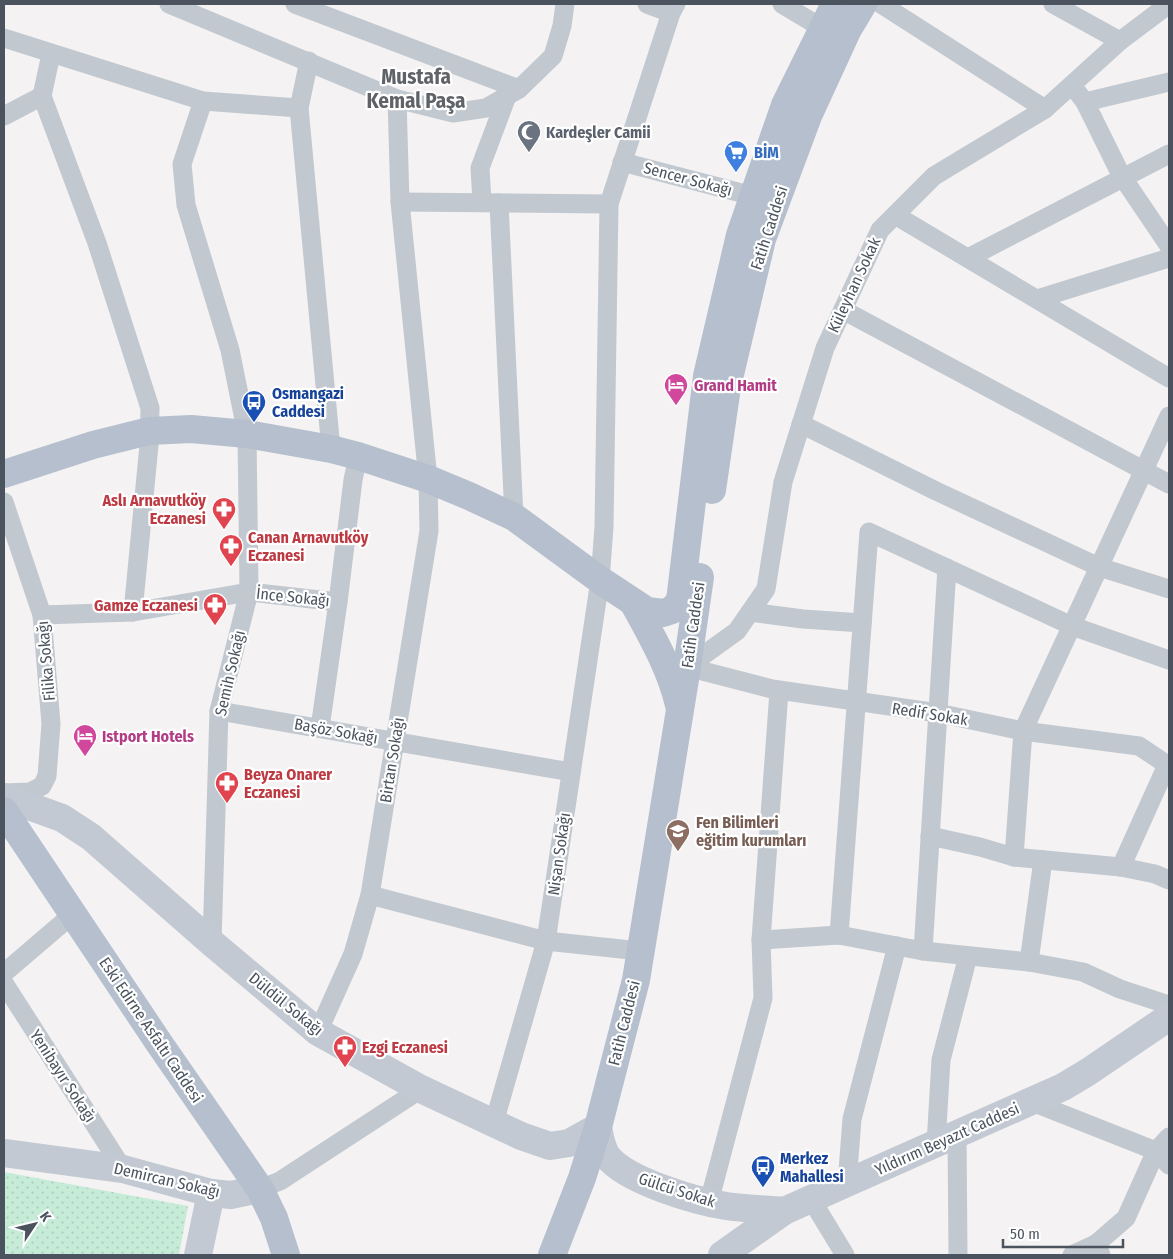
<svg xmlns="http://www.w3.org/2000/svg" width="1173" height="1259" font-family="'Fira Sans Condensed',sans-serif">
	<style>
		.park { fill: url(#park-dots) }
		.lines { fill: none; stroke-linecap: round; stroke-linejoin: round }
		.street { stroke: #c1c8cf; stroke-width: 19 }
		.secondary { stroke: #c2c9d3; stroke-width: 28 }
		.primary { stroke: #b5bfcd; stroke-width: 28 }
		.labels { text-anchor: middle; dominant-baseline: central; stroke-width: 4.5; stroke-linejoin: round; paint-order: stroke }
		.worship-label { font-size: 16px; font-weight: bold; fill: #5b616d; stroke: #fff; text-anchor: start }
		.shop-label { font-size: 16px; font-weight: bold; fill: #366cbe; stroke: #fff; text-anchor: start }
		.street-label { font-size: 16px; fill: #4b545e; stroke: #fff }
		.hotel-label { font-size: 16px; font-weight: bold; fill: #b23c85; stroke: #fff; text-anchor: start }
		.transit-label { font-size: 16px; font-weight: bold; fill: #164399; stroke: #fff; text-anchor: start }
		.health-label { font-size: 16px; font-weight: bold; fill: #be3a42; stroke: #fff; text-anchor: start }
		.education-label { font-size: 16px; font-weight: bold; fill: #785e54; stroke: #fff; text-anchor: start }
		.district-label { font-size: 21px; font-weight: bold; fill: #5f6266; stroke: #fff }
	</style>
	<defs>
		<pattern id="park-dots" width="8" height="8" patternUnits="userSpaceOnUse" patternTransform="scale(1.25)"><rect width="8" height="8" fill="#c6ecd8"/><path d="M2 2h.1M6 6h.1" fill="none" stroke="#acccbc" stroke-width="1.8" stroke-linecap="round"/></pattern>
	</defs>
	<rect width="100%" height="100%" fill="#f4f2f2"/>
	<path class="park" d="M4,1172l184,34 -9,49h-175z"/>
	<g class="lines">
		<g class="street">
			<path d="M169,4l228,95 56,14 33,-5 33,-19 34,-33 9,-30 3,-22"/>
			<path d="M295,4l224,85"/>
			<path d="M647,4l24,9"/>
			<path d="M782,4l40,24"/>
			<path d="M881,4l164,105"/>
			<path d="M1053,4l67,37"/>
			<path d="M4,38l199,63 96,7"/>
			<path d="M51,54l-9,42 55,147 53,165 -1,37 -16,167"/>
			<path d="M309,61l-10,47 32,341"/>
			<path d="M1078,93l7,9 84,-20"/>
			<path d="M203,101l-21,63 4,41 44,145 17,84 2,158 -30,119 -7,232"/>
			<path d="M1085,102l36,73 48,71"/>
			<path d="M4,116l38,-20"/>
			<path d="M622,162l131,34"/>
			<path d="M400,202l209,2"/>
			<path d="M482,202l-2,-34 27,-72"/>
			<path d="M499,203l15,314"/>
			<path d="M895,215l274,163"/>
			<path d="M968,258l201,-104"/>
			<path d="M1037,299l132,-41"/>
			<path d="M843,310l326,174"/>
			<path d="M801,424l135,67 163,76 70,22"/>
			<path d="M4,502l38,113 9,109 -4,52 -5,10 -12,6 -25,1"/>
			<path d="M750,612l53,7 59,4"/>
			<path d="M42,615l91,-3 116,-20 89,10 15,-122 5,-24"/>
			<path d="M687,667l50,-36 29,-42 17,-107 42,-134 55,-118 54,-54 111,-67 75,-68 49,-37"/>
			<path d="M687,667l85,22 166,24 85,18 116,15 30,20"/>
			<path d="M219,711l352,61"/>
			<path d="M320,728l18,-126"/>
			<path d="M930,836l50,11 34,10 107,10 34,7 14,6"/>
			<path d="M1014,857l9,-126 146,-315"/>
			<path d="M1121,867l46,-102"/>
			<path d="M370,895l176,46 94,10"/>
			<path d="M839,935l30,-403 203,94 97,34"/>
			<path d="M761,940l78,-5 84,16 106,11 54,10 37,17 49,16"/>
			<path d="M923,951l24,-383"/>
			<path d="M1029,962l14,-102"/>
			<path d="M4,973l69,-59"/>
			<path d="M4,983l119,186"/>
			<path d="M318,1032l35,-78 17,-59 59,-364 -1,-52 -28,-277 -3,-103"/>
			<path d="M1032,1102l124,49 13,14"/>
			<path d="M494,1123l52,-182 54,-361 4,-53 5,-323 62,-191 5,-9"/>
			<path d="M957,1134l1,121"/>
			<path d="M936,1144l5,-84 27,-104"/>
			<path d="M847,1184l5,-65 45,-173"/>
			<path d="M260,1189l20,-8 141,-92"/>
			<path d="M811,1199l34,56"/>
			<path d="M709,1202l54,-204 -2,-58 18,-249"/>
			<path d="M1072,1255l24,-11"/>
			<path d="M1101,1255l-5,-11 30,-26 30,-67 13,-14"/>
		</g>
		<g class="secondary">
			<path d="M4,797l58,21 29,19 121,106 106,89 103,57 100,47 29,10 19,-3 29,-16c2,10 3,20 9,29 19,25 89,45 119,50 19,3 39,3 58,5"/>
			<path d="M4,1153l119,16 88,24 20,2 29,-6"/>
			<path d="M198,1255l13,-62"/>
			<path d="M722,1255l62,-44 279,-124 25,-15 81,-55"/>
		</g>
		<g class="primary">
			<path d="M4,474l89,-29 56,-14 42,-2 56,5 84,15 27,7 70,23 41,17 45,21 86,63 47,31 16,2 9,-3 8,-9 27,-225 33,-141 45,-130 50,-101"/>
			<path d="M712,490l15,-103 35,-148 46,-123 40,-87 15,-25"/>
			<path d="M633,602c18,33 37,65 46,103"/>
			<path d="M4,811l155,232 101,146 14,29 12,37"/>
			<path d="M552,1255l30,-77 16,-51 38,-147 51,-313 13,-90"/>
		</g>
	</g>
	<defs>
		<g id="mosque-pin" transform="scale(1.25)"><path d="M0 17L-7.5 6A9.5 9.5 0 1 1 7.5 6Z" fill="#6b7280" stroke="#fff"/><path d="M3.5-4.9A6 6 0 1 0 3.5 4.9A5 5 0 1 1 3.5-4.9Z" fill="#fff"/></g>
		<g id="supermarket-pin" transform="scale(1.25)"><path d="M0 17L-7.5 6A9.5 9.5 0 1 1 7.5 6Z" fill="#3f7fe0" stroke="#fff"/><path d="M-6-5.5h2.5l.6 2H6L4.5 2H-2.5L-4.4-4H-6ZM-1.5 3.2a1.3 1.3 0 1 0 .1 0ZM3 3.2a1.3 1.3 0 1 0 .1 0Z" fill="#fff"/></g>
		<g id="hotel-pin" transform="scale(1.25)"><path d="M0 17L-7.5 6A9.5 9.5 0 1 1 7.5 6Z" fill="#d1479c" stroke="#fff"/><path d="M-6-4.5h1.5V1H6V5H4.5V3h-9V5H-6ZM-4 0a1.8 1.8 0 1 1 3.6 0ZM.5 0V-2.5h3Q6-2.5 6 0Z" fill="#fff"/></g>
		<g id="bus-pin" transform="scale(1.25)"><path d="M0 17L-7.5 6A9.5 9.5 0 1 1 7.5 6Z" fill="#1a4fb4" stroke="#fff"/><path d="M-5-6H5V4H4V6H2V4H-2V6H-4V4H-5ZM-3.5-4V0h7V-4ZM-3.5 1.2v1.5H-2V1.2ZM2 1.2v1.5H3.5V1.2Z" fill="#fff"/></g>
		<g id="pharmacy-pin" transform="scale(1.25)"><path d="M0 17L-7.5 6A9.5 9.5 0 1 1 7.5 6Z" fill="#e0444e" stroke="#fff"/><path d="M-2-6h4v4h4v4h-4v4h-4v-4h-4v-4h4Z" fill="#fff"/></g>
		<g id="school-pin" transform="scale(1.25)"><path d="M0 17L-7.5 6A9.5 9.5 0 1 1 7.5 6Z" fill="#8d6e63" stroke="#fff"/><path d="M0-5L7-2L0 1L-7-2ZM-4 1L0 2.5L4 1V4Q0 6-4 4Z" fill="#fff"/></g>
	</defs>
	<g fill-rule="evenodd">
		<use href="#mosque-pin" x="529" y="132"/>
		<use href="#supermarket-pin" x="736" y="152"/>
		<use href="#hotel-pin" x="676" y="385"/>
		<use href="#bus-pin" x="254" y="402"/>
		<use href="#pharmacy-pin" x="224" y="509"/>
		<use href="#pharmacy-pin" x="231" y="546"/>
		<use href="#pharmacy-pin" x="215" y="605"/>
		<use href="#hotel-pin" x="85" y="736"/>
		<use href="#pharmacy-pin" x="227" y="783"/>
		<use href="#school-pin" x="678" y="831"/>
		<use href="#pharmacy-pin" x="345" y="1047"/>
		<use href="#bus-pin" x="763" y="1167"/>
	</g>
	<g class="labels">
		<g class="worship-label">
			<text x="546" y="132">Kardeşler Camii</text>
		</g>
		<g class="shop-label">
			<text x="754" y="152">BİM</text>
		</g>
		<g class="street-label">
			<text transform="translate(688 179) rotate(15)">Sencer Sokağı</text>
			<text transform="translate(769 228) rotate(-72)">Fatih Caddesi</text>
			<text transform="translate(854 285) rotate(-65)">Küleyhan Sokak</text>
			<text transform="translate(293 597) rotate(6)">İnce Sokağı</text>
			<text transform="translate(693 625) rotate(-82)">Fatih Caddesi</text>
			<text transform="translate(46 661) rotate(-95)">Filika Sokağı</text>
			<text transform="translate(230 673) rotate(-77)">Semih Sokağı</text>
			<text transform="translate(930 714) rotate(9)">Redif Sokak</text>
			<text transform="translate(336 731) rotate(10)">Başöz Sokağı</text>
			<text transform="translate(392 760) rotate(-81)">Birtan Sokağı</text>
			<text transform="translate(559 854) rotate(-82)">Nişan Sokağı</text>
			<text transform="translate(286 1004) rotate(39)">Düldül Sokağı</text>
			<text transform="translate(624 1023) rotate(-76)">Fatih Caddesi</text>
			<text transform="translate(151 1030) rotate(56)">Eski Edirne Asfaltı Caddesi</text>
			<text transform="translate(63 1076) rotate(57)">Yenibayır Sokağı</text>
			<text transform="translate(947 1139) rotate(-24)">Yıldırım Beyazıt Caddesi</text>
			<text transform="translate(167 1180) rotate(13)">Demircan Sokağı</text>
			<text transform="translate(677 1190) rotate(18)">Gülcü Sokak</text>
		</g>
		<g class="hotel-label">
			<text x="694" y="385">Grand Hamit</text>
			<text x="102" y="736">Istport Hotels</text>
		</g>
		<g class="transit-label">
			<text x="272" y="393">Osmangazi<tspan x="272" dy="18">Caddesi</tspan></text>
			<text x="780" y="1158">Merkez<tspan x="780" dy="18">Mahallesi</tspan></text>
		</g>
		<g class="health-label">
			<text x="206" y="500" text-anchor="end">Aslı Arnavutköy<tspan x="206" dy="18">Eczanesi</tspan></text>
			<text x="248" y="537">Canan Arnavutköy<tspan x="248" dy="18">Eczanesi</tspan></text>
			<text x="198" y="605" text-anchor="end">Gamze Eczanesi</text>
			<text x="244" y="774">Beyza Onarer<tspan x="244" dy="18">Eczanesi</tspan></text>
			<text x="362" y="1047">Ezgi Eczanesi</text>
		</g>
		<g class="education-label">
			<text x="696" y="822">Fen Bilimleri<tspan x="696" dy="18">eğitim kurumları</tspan></text>
		</g>
		<g class="district-label">
			<text x="416" y="77">Mustafa<tspan x="416" dy="24">Kemal Paşa</tspan></text>
		</g>
	</g>
	<rect width="1173" height="1259" fill="none" stroke="#4b545e" stroke-width="10"/>
	<g transform="translate(35 1224) rotate(55)" stroke="#ffffff" stroke-width="4" paint-order="stroke">
	<path d="M0-4L9 19L0 12L-9 19Z" fill="#4b545e"/>
	<text y="-8" font-size="14" font-weight="bold" text-anchor="middle" fill="#4b545e">K</text>
	</g>
	<path d="M1003 1239v8h120v-8" fill="none" stroke="#4b545e" stroke-width="2.5"/>
	<text x="1010" y="1239" font-size="15" fill="#4b545e" stroke="#ffffff" stroke-width="4" paint-order="stroke">50 m</text>
</svg>
